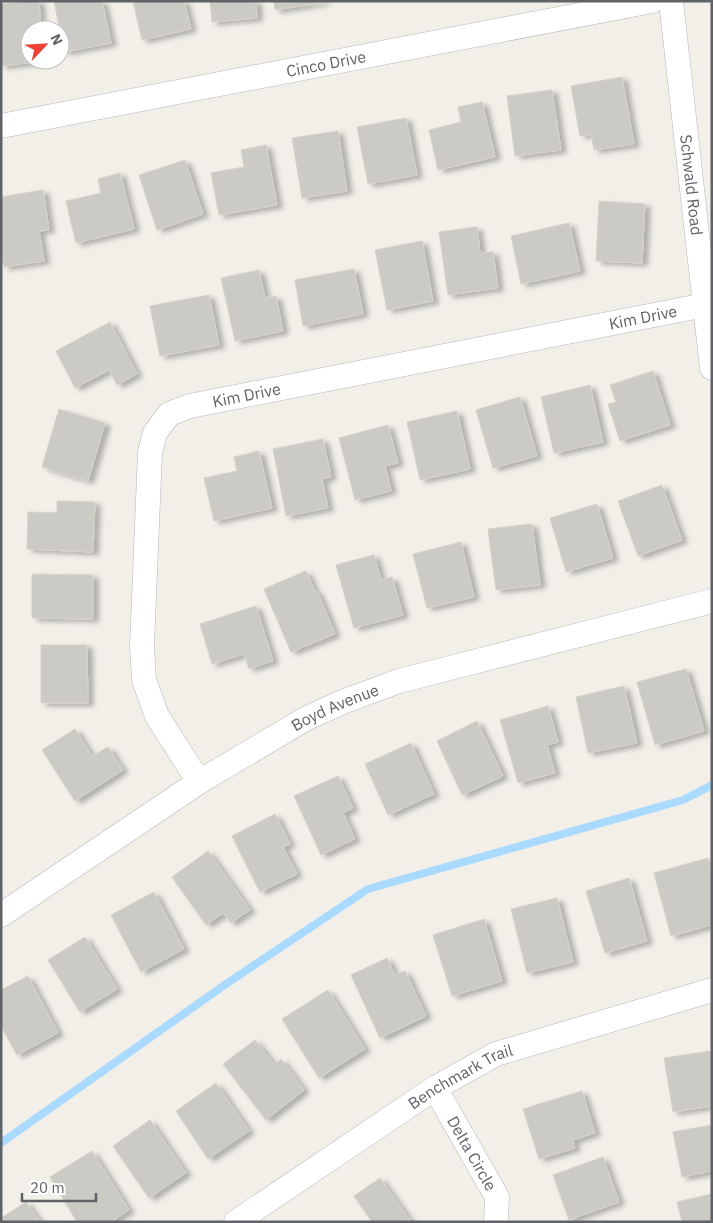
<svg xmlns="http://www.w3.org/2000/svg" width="713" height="1223" font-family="'IBM Plex Sans',sans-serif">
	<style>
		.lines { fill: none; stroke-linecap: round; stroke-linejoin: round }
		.stream { stroke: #aadaff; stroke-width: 8 }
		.building { fill: #cccac5; stroke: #d6d1c6; filter: url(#shadow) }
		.minor-casing { stroke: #b5b8bc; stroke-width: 25 }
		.minor { stroke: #fff; stroke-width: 24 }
		.labels { text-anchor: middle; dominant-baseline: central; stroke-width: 5; stroke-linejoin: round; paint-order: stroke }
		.street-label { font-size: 16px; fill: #5f6368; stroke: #fff }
	</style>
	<defs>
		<filter id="shadow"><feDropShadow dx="5.5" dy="3" stdDeviation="2.5" flood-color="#0004"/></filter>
	</defs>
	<rect width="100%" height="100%" fill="#f1efe8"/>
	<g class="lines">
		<path class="stream" d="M1,1143l225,-159 142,-95 315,-89 29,-15"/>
	</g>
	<g class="building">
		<path d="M27,1h12l2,29h-11v30l14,1 -43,5v-62z"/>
		<path d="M54,1h48l9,42 -47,9z"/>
		<path d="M133,1h51l7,28 -49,11z"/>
		<path d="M210,1h46l1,17 -45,4z"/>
		<path d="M274,1h51v1l-50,8z"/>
		<path d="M622,77l12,67 -40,6 -3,-16 -11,2 -9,-50z"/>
		<path d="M552,90l9,60 -46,6 -8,-60z"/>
		<path d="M482,102l13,55 -57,13 -9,-40 32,-8 -3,-15z"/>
		<path d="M406,118l11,57 -49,9 -11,-57z"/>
		<path d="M338,131l9,60 -45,7 -10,-60z"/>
		<path d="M266,145l11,60 -58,10 -8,-42 33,-6 -3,-17z"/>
		<path d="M185,160l18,54 -46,16 -18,-55z"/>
		<path d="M120,173l14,56 -58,14 -10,-42 35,-8 -3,-14z"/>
		<path d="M43,190l6,40 -10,1 5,30 -40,6 -3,-14v-56z"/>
		<path d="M599,201l46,3 -3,59 -46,-2z"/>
		<path d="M569,223l11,48 -59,13 -10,-48z"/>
		<path d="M477,227l3,26 13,-1 5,36 -50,7 -9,-63z"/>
		<path d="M422,241l11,60 -46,9 -12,-60z"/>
		<path d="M354,269l9,45 -60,12 -8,-46z"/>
		<path d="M259,270l6,28 11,-2 7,35 -48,10 -14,-63z"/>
		<path d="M209,295l10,50 -59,11 -10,-50z"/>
		<path d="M110,322l27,52 -20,11 -8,-15 -34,18 -19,-37z"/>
		<path d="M653,371l17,54 -50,16 -12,-37 8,-2 -6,-17z"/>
		<path d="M590,385l13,57 -49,11 -13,-56z"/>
		<path d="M520,397l17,59 -44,12 -17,-58z"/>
		<path d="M59,409l46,14 -17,58 -46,-14z"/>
		<path d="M457,411l13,58 -50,11 -13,-58z"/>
		<path d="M388,425l10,38 -13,3 6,25 -36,9 -16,-62z"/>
		<path d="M323,439l8,38 -9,2 6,29 -42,8 -13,-67z"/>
		<path d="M259,451l13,57 -58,13 -10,-43 33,-7 -3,-14z"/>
		<path d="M662,485l20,55 -44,16 -20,-55z"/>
		<path d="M57,501l38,1 -2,50 -66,-3 1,-37 29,1z"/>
		<path d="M597,504l16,54 -47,14 -16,-54z"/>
		<path d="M532,524l8,61 -44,5 -8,-61z"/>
		<path d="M461,542l13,55 -47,11 -14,-54z"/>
		<path d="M374,555l7,25 11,-3 11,38 -49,13 -18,-63z"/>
		<path d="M306,571l9,21 2,-1 18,43 -44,18 -27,-63z"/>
		<path d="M32,574l61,1v44l-61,-1z"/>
		<path d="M256,606l17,55 -24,8 -5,-15 -32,10 -12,-40z"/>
		<path d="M41,645h46l1,58h-47z"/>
		<path d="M686,669l18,62 -49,14 -18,-63z"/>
		<path d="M624,686l13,57 -49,10 -12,-56z"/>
		<path d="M548,706l10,36 -11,3 8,28 -37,10 -18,-63z"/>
		<path d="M477,721l26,55 -41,19 -25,-54z"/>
		<path d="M75,729l17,27 16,-9 15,23 -48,31 -33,-51z"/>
		<path d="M411,743l23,51 -46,21 -23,-51z"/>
		<path d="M338,776l15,32 -10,5 12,26 -34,16 -27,-59z"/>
		<path d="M275,814l15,30 -7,3 14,27 -37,18 -28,-56z"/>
		<path d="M208,851l42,59 -19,13 -8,-10 -17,12 -34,-48z"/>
		<path d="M708,858l4,16v51l-41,11 -17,-63z"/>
		<path d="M629,878l18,63 -42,12 -19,-62z"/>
		<path d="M154,892l30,57 -43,23 -30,-57z"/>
		<path d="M557,898l16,64 -46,11 -16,-64z"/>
		<path d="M484,919l18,62 -50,15 -19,-61z"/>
		<path d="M85,937l32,52 -37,23 -32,-52z"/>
		<path d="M387,958l8,17 10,-4 21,45 -46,22 -29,-63z"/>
		<path d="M28,976l30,57 -41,22 -16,-29v-36z"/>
		<path d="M328,990l37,59 -46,29 -37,-59z"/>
		<path d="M255,1040l19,25 7,-6 23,31 -38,30 -43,-56z"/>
		<path d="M712,1051v55l-39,6 -9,-54z"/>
		<path d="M216,1083l33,48 -41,28 -32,-48z"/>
		<path d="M582,1091l13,42 -22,7 2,8 -36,11 -16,-50z"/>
		<path d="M150,1120l36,53 -37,25 -36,-52z"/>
		<path d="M712,1125v46l-30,6 -9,-45z"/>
		<path d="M92,1151l37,59 -18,12h-34l-27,-45z"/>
		<path d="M603,1157l16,45 -50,18 -16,-45z"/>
		<path d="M380,1178l31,44h-39l-18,-26z"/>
		<path d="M712,1194v28h-30l-5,-20z"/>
		<path d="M26,1202l14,20h-39v-4z"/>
	</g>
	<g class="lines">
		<g class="minor-casing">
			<g id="minor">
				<path id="s1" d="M671,1l41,367"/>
				<path id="s2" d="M1,126l651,-125"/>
				<path id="s3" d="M199,782l-42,-66 -13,-36 -2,-34 8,-194 5,-19 14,-19 21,-8 515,-101"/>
				<path id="s4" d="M1,915l198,-133 108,-64 38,-17 54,-20 313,-80"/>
				<path id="s5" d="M435,1088l62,109 -1,25"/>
				<path id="s6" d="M236,1222l199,-134 61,-34 216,-64"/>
			</g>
		</g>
		<use href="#minor" class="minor"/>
	</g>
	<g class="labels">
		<g class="street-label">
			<text stroke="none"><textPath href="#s2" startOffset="331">Cinco Drive</textPath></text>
			<text stroke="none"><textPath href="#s1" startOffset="185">Schwald Road</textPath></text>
			<text stroke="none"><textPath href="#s3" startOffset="872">Kim Drive</textPath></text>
			<text stroke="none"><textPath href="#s3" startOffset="468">Kim Drive</textPath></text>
			<text stroke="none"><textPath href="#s4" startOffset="394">Boyd Avenue</textPath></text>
			<text stroke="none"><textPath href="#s6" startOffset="268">Benchmark Trail</textPath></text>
			<text stroke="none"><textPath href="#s5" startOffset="75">Delta Circle</textPath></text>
		</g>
	</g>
	<rect width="713" height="1223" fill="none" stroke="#5f6368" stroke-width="5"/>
	<g transform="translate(45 45) rotate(65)"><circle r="24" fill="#ffffff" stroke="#bfc1c3"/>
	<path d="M0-4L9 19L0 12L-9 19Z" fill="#ea4335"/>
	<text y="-8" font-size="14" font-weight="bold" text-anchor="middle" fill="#5f6368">N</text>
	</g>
	<path d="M22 1193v8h74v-8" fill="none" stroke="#5f6368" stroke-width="2.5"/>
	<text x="30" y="1193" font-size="15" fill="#5f6368" stroke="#ffffff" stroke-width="4" paint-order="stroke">20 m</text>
</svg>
